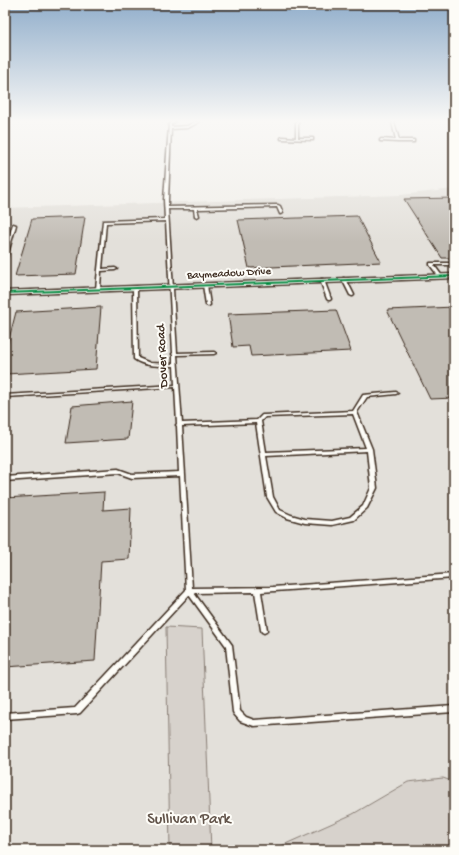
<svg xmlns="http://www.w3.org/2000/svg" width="459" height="855" font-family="'Gochi Hand',sans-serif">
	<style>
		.built { fill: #e3e0da }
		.green { fill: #d7d2cc; stroke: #897e75 }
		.building { fill: #c1bcb4; stroke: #3b2a1e }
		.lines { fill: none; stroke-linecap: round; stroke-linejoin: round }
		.service-casing { stroke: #3b2a1e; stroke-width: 3 }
		.minor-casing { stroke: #3b2a1e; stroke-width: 3 }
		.service { fill: #fdfcf7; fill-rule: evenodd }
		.minor { fill: #fdfcf7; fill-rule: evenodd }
		.cycleway-casing { stroke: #fdfcf7; stroke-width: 2 }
		.cycleway { fill: #00873e; fill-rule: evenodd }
		.labels { text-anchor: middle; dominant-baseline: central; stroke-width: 4; stroke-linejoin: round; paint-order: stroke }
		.far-street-label { font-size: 11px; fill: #3b2a1e; stroke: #fdfcf7 }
		.street-label { font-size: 13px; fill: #3b2a1e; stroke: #fdfcf7 }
		.near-park-label { font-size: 16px; fill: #62544a; stroke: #fdfcf7 }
	</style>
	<rect width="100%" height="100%" fill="#f1efea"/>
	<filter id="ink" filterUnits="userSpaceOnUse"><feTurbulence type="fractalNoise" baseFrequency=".025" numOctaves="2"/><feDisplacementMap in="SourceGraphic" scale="8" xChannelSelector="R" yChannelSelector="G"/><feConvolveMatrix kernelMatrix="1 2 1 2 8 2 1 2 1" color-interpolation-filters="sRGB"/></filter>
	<g filter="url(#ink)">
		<path class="built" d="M454,189v593l-11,-4 -35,4 -55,32 -81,36h-61l-9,-221 -36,-2 4,223h-165v-642l396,-13z"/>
		<g class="green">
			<path d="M166,627l36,2 9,221h-41z"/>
			<path d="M443,778l11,4v68h-182l81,-36 55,-32z"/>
		</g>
		<g class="building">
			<path d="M454,198v60h-12l-38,-59z"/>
			<path d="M357,216l24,46 -132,6 -11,-48z"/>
			<path d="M85,217l-9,57 -61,2 17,-57z"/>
			<path d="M101,307l-5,62 -91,5v-20l11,-42z"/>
			<path d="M454,307v91l-24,1 -43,-89z"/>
			<path d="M336,310l15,41 -100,5 -2,-10 -16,1 -5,-33z"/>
			<path d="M132,401l-4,38 -62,4 6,-37z"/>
			<path d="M104,492l-1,18 28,-2 -2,51 -28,2 -6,100 -90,6v-169z"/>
		</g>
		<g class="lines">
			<g class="service-casing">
				<g id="service">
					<path d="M171,122h4l-4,2v3l16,-1 8,-4h4l-11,6 -17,1 -3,71v7l110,-2 2,1 3,7 -3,1 -3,-7 -80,2 2,7 -2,1 -2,-1 -1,-7h-26l9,144 37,-1 2,1 -2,1 -37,1 5,68 75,-3 5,-5h2l89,-4 10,-16 33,-3 2,1 -2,1 -29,3 -10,15 15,37 5,39 -10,20 -13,12 -22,5 -27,-2 -18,-5 -11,-6 -9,-15 -11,-74 -74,3 10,162 81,-1 181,-13v4l-193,14 6,38 -1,2 -2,1 -2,-1 -1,-2 -6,-38 -61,1 38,52 8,66 6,6 8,3 200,-14v6l-200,14 -14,-5 -6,-7 -1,-2 -7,-66 -37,-51 -109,118 -3,1 -72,5v-6l70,-5 111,-118 -6,-114 -48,2 -14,-5 -113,8v-4l113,-8 14,5 47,-2 -2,-46 -1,-1 1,-1 -2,-37 -170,10v-2l170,-10 -1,-19c-14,0 -29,1 -40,-7l-1,-71 2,-1 2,1 1,70 12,5 23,1v-9l-1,-1 1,-1 -7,-132 -60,2 -4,46 13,-1 2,1 -2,1 -14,1 -1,18 -2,1 -2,-1 7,-68 62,-2 -1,-19 5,-76zM353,414l13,34 -100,4 -5,-31 4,-4zM367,451l4,37 -8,18 -13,11 -18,4 -27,-2 -14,-4 -11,-5 -7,-13 -7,-41z"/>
					<path d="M296,122h2v16h15v2l-32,-1v-1l1,-1 14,1z"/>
					<path d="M392,122h2l5,18h15v2h-16l-18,-1v-1l1,-1 15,1z"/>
					<path d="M13,224l3,1 -9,32 -2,1v-7z"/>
					<path d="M430,263h24v2h-20l8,11 -2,1h-1l-9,-12z"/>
					<path d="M343,278h1l2,1 8,16 -1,1h-1l-2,-1 -8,-16z"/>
					<path d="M321,279h2l1,1 7,19 -1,1h-2l-1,-1 -7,-19z"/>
					<path d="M204,284h1l2,1 3,20 -2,1 -2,-1 -3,-20z"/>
				</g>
			</g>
			<g class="minor-casing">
				<path id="minor" d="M454,274v4l-449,17v-4z"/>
			</g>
			<use href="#service" class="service"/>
			<use href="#minor" class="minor"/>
			<g class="cycleway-casing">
				<path id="cycleway" d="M454,275v2l-449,17v-2z"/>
			</g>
			<use href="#cycleway" class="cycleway"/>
		</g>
	</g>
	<linearGradient id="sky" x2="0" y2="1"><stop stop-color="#91aecb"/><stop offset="0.5" stop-color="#f9f8f6"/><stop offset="1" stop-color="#f9f8f6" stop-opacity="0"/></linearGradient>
	<rect width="459" height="242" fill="url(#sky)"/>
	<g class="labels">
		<g class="far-street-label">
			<text transform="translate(229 274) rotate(-3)">Baymeadow Drive</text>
		</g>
		<g class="street-label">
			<text transform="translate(163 356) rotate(-93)">Dover Road</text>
		</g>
		<g class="near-park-label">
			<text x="189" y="820">Sullivan Park</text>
		</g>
	</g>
	<rect width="459" height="855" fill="none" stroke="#fdfcf7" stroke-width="20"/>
	<rect x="10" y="10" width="439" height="835" fill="none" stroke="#3b2a1e" stroke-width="1.5" filter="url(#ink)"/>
</svg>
